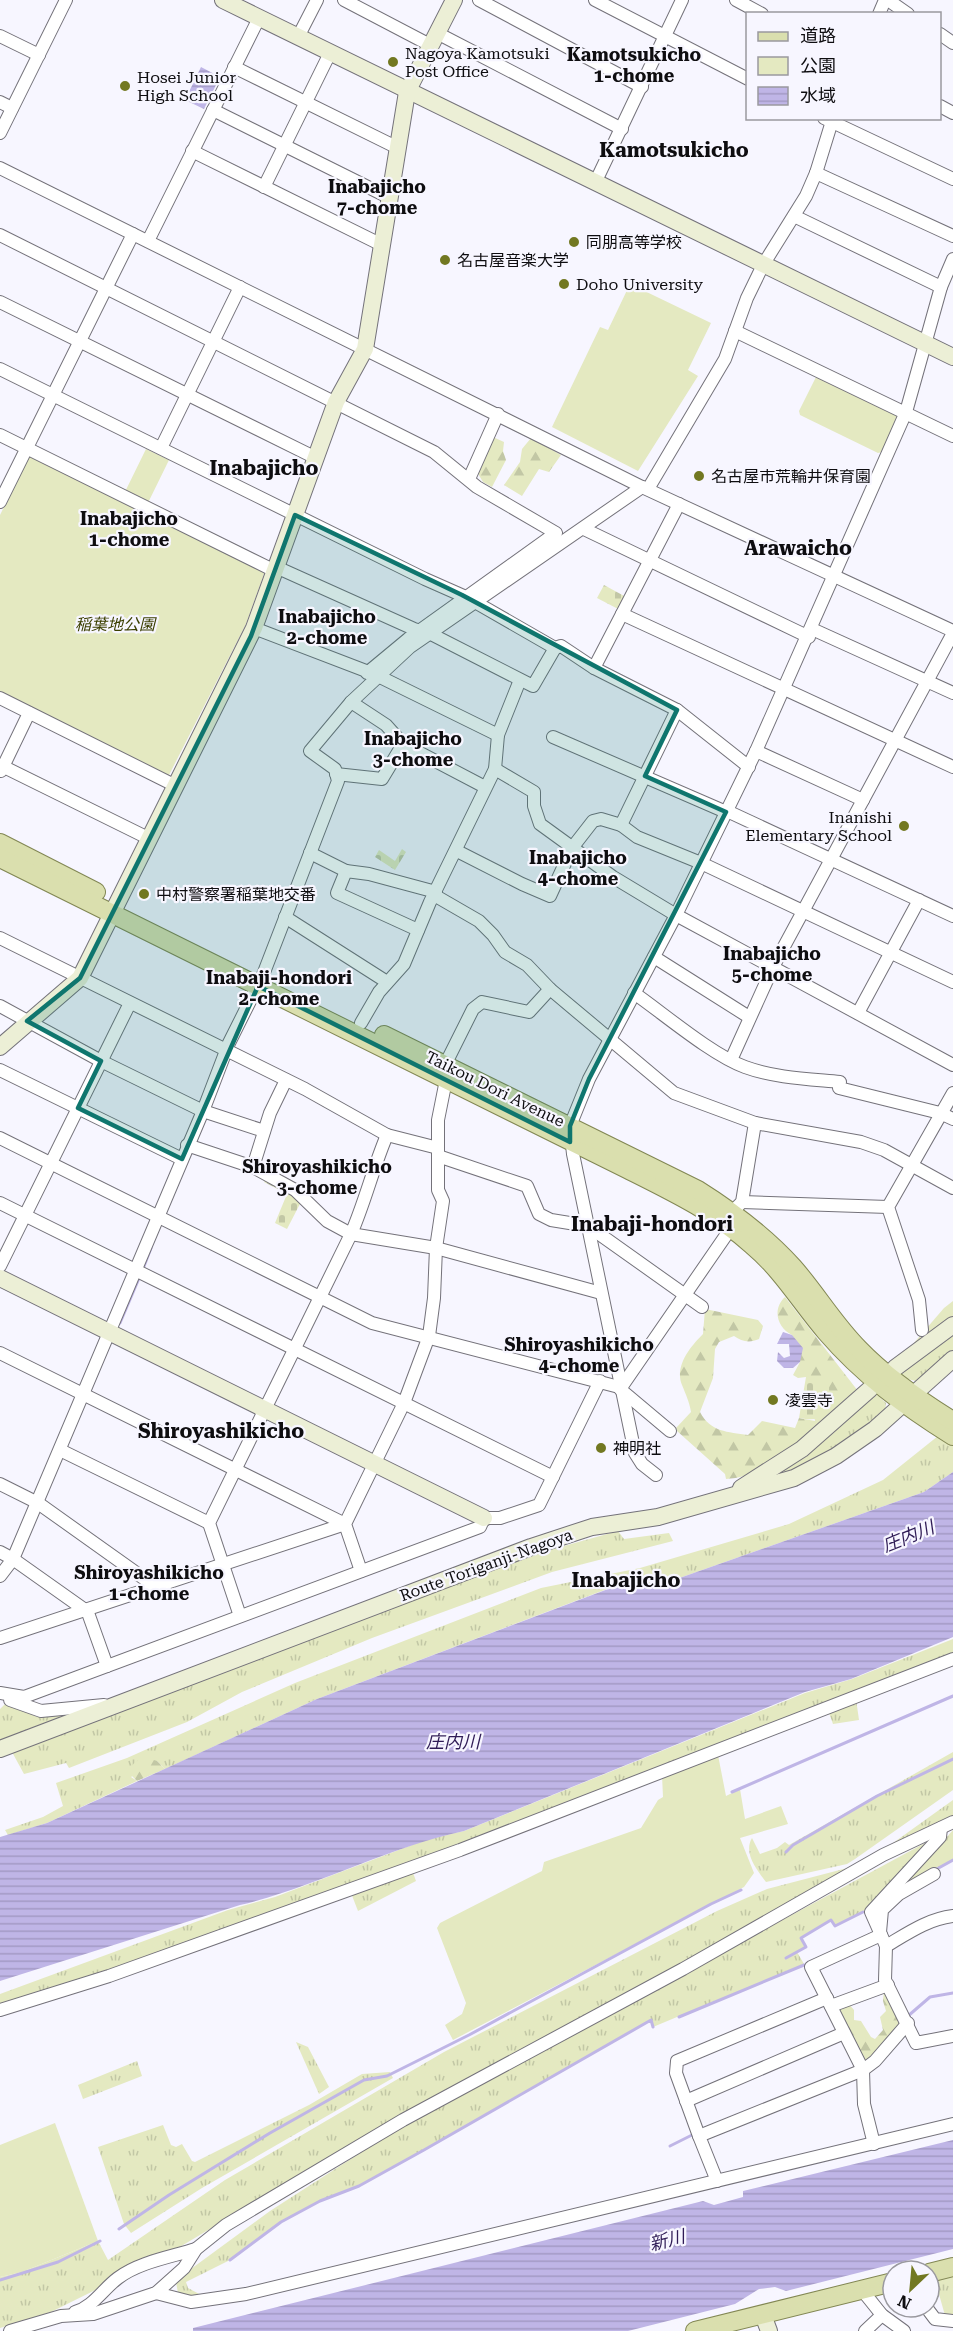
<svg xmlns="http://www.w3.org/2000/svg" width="953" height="2331" font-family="'Roboto Serif','Noto Sans JP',serif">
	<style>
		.grass { fill: url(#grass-tufts) }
		.forest { fill: url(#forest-firs) }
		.cemetery { fill: url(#cemetery-stones) }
		.park { fill: #e4e9c1 }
		.water { fill: url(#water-rules) }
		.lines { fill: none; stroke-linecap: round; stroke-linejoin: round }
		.stream { stroke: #bfb5e6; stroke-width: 3 }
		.street-casing { stroke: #74727a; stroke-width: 14 }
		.secondary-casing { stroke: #74727a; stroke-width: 18 }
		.primary-casing { stroke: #828754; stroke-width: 20 }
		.street { stroke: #fff; stroke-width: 12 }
		.secondary { stroke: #ecefd6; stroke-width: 16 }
		.primary { stroke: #dadfae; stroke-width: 18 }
		.marked { fill: #0f766e; fill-opacity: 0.2; stroke: #0f766e; stroke-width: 4.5; stroke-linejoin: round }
		.poi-dot { fill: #727821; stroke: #f7f6ff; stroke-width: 2 }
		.labels { text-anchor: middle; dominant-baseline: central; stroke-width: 4.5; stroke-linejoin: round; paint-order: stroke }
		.poi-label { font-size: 16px; fill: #0e0d10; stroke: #f7f6ff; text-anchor: start }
		.park-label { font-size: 16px; font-style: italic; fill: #3b3f00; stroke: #f7f6ff }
		.street-label { font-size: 16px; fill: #0e0d10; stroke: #f7f6ff }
		.neighbourhood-label { font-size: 18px; font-weight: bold; fill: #0e0d10; stroke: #f7f6ff }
		.water-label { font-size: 18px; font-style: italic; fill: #301d57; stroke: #f7f6ff }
		.quarter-label { font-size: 20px; font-weight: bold; fill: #0e0d10; stroke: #f7f6ff }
	</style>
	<defs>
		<pattern id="grass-tufts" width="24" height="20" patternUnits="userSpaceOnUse" patternTransform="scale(1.5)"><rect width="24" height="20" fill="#e4e9c1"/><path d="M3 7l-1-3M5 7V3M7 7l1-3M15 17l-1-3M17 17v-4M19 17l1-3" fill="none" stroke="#c2c7a5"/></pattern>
		<pattern id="forest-firs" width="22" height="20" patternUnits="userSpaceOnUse" patternTransform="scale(1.5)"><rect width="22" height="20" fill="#e4e9c1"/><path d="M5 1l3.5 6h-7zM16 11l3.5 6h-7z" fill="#c2c7a5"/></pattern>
		<pattern id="cemetery-stones" width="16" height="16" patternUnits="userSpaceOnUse" patternTransform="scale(1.5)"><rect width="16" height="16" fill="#e4e9c1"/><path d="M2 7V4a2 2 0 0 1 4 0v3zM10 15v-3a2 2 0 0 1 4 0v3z" fill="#c2c7a5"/></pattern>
		<pattern id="water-rules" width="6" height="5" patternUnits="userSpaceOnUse" patternTransform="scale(1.5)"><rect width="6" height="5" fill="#bfb5e6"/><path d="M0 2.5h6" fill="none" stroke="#a39ac4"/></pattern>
	</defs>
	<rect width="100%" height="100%" fill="#f7f6ff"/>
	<g class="grass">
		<path d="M953,1301v16l-40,27 31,-36z"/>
		<path d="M953,1329v23l-34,30 -11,-3 -9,-7z"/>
		<path d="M874,1392l12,11 -1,9c-34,31 -74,53 -118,66z"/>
		<path d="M953,1424v48l-29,20 -270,95 -31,-4 -306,116 -152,70 -8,-8 -26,16 6,4 -90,42 -39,12 -3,-5 38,-13 20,-11 -7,-23 71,-25 168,-75 246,-95 99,-20 149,-44 94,-44z"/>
		<path d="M618,1531l6,8 45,-6 4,8 -121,31 -180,66 -130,54 -55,30 -118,46 -3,-5 -42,11 -12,-22 523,-198z"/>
		<path d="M953,1639v17l-175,68 -59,19 -100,45 -482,174 -137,44v-12l228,-84 47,-13 150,-57 39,-9 341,-138 47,-14z"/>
		<path d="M856,1699l3,21 -26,4 -5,-14z"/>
		<path d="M7,1702l30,15 49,-7 -86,32v-33z"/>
		<path d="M953,1752v38l-98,69 -8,5 -81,18c-9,-12 -23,-29 -14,-44l8,16 17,-6 8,-6 4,3z"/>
		<path d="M953,1800v17l-67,31z"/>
		<path d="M953,1830v30l-55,32z"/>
		<path d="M936,1837l-65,70 -36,19 -4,-6 -30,17 5,10 -9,5 7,12 -151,63 -3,-6 -226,129 -65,36 -39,15 -39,21 -51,38 -44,22 2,6 15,8 -13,1 -12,-4 -2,-11 4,-5 90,-66 135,-87z"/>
		<path d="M855,1866l-546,304 -141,84 -117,58 -51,16v-51l22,-5 76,-31 10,19 117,-80 219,-128 273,-141 50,-22z"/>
		<path d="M412,1870l4,11 -58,30 -7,-18z"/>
		<path d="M296,2042l12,5 21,40 -10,7z"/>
		<path d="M137,2061l5,15 -59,23 -5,-14z"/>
		<path d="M390,2072l3,6 -191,110 -71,45 -7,-9 -26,-77 65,-22 8,20 5,2 6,-3 10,17 3,1 114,-57 53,-31z"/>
		<path d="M953,2276v42l-7,1 -11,-39z"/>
	</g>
	<g class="forest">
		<path d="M493,437l11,5 -1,9 3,9 -14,27 -9,-5 -6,-10z"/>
		<path d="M531,438l30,17 -12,17 -10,-3 -17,27 -18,-11 16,-23 2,-13z"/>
		<path d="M785,1297l73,94c-34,31 -84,86 -132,88l-1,-5 -48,-43 -1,-3 15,-16c-2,-11 -5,-17 -9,-27 -8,-19 9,-39 21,-51l2,-25 53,11 5,6 -4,13c-9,4 -17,3 -25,-3l-15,6 -4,7 -2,29 -13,34c10,20 28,20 48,23l14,-14 33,7 4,-10 16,3 -9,-44 -8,1 -5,-3 7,-13 -8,-27c-15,-7 -20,-26 -7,-38z"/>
		<path d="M148,1758l9,3 8,8 -28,12 -9,-9c5,-10 10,-13 20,-14z"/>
		<path d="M884,1990l18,31 -29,36 -7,4 -5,-2 -24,-48 12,-7 5,6v10l7,1 10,16 4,2 8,-9 -3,-13 6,-6 -3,-10z"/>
	</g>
	<g class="cemetery">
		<path d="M604,585l22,12 -6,13 -23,-12z"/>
		<path d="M402,849l4,3 -11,18 -20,-13 4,-7 16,11z"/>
		<path d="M267,1178l35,22 -15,29 -12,-6 12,-29 -23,-12z"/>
		<path d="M806,1377l23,4c0,27 3,43 -30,37z"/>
	</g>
	<g class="park">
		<path d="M630,284l81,39 -23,47 10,6 -60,95 -86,-44 48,-100 8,3z"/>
		<path d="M817,375l80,41 -15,36 -4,1 -78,-38 -1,-4z"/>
		<path d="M146,449l23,11 -25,51 121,60 -19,53 -78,153 -168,-83v-179l29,-59 4,-1 88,45z"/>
		<path d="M718,1755l8,41 14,-7 5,30 36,-13 7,18 -48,14 14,35 -10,14 -291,153 -8,-15 17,-11 4,-11 -29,-75 3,-5 102,-52 2,-9 97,-34 17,-28 5,-3 -1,-22z"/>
		<path d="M55,2123l43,118 -76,31 -22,5v-132z"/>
	</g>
	<g class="water">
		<path d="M201,67l19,10 -16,32 -19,-9z"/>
		<path d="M783,1332l9,3 11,13 -3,14 -7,6h-9l-7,-7 1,-9 6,6 6,-2 -1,-12h-12z"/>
		<path d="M953,1472v165l-102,42 -46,13 -341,139c-78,17 -148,56 -224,74l-240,76v-144l47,-14 270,-124 307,-116 30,4 270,-95z"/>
		<path d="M953,2140v109l-167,42 -11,-4 -16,2 -24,15 -107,27h-435v-3l510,-127 11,4 29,-8v-6z"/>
	</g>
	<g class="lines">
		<g class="stream">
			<path d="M143,1269l8,-21"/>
			<path d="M120,1323l20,-47"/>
			<path d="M732,1792l221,-96"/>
			<path d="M786,1852l7,-7 84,-49 76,-37"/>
			<path d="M935,1870l18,-10"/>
			<path d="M786,1958l20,-11 -5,-9 30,-18 4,6 28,-14"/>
			<path d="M908,2016l22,-19 23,-4"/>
			<path d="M679,2017l125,-52"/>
			<path d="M670,2146l22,-11"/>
			<path d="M119,2229l50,-34 101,-62 94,-53 23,-4 82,-41 242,-131 30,-14"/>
			<path d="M230,2260l51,-38 39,-21 39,-15 65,-36 227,-130 2,7"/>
			<path d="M0,2280l58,-18 42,-21"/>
		</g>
		<g class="street-casing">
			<g id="street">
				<path d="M344,0l86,45"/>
				<path d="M479,0l163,87"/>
				<path d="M595,0l153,79"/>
				<path d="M736,0l26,14"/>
				<path d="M888,0l20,14"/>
				<path d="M879,14l6,-14"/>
				<path d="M437,33l185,96"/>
				<path d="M940,34l13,9"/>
				<path d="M0,36l39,19"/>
				<path d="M298,37l19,-37"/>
				<path d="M234,67l164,81"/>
				<path d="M0,102l12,6"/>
				<path d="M940,106l13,7"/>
				<path d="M213,110l177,88"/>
				<path d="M824,118l129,61"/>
				<path d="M0,133l66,-133"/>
				<path d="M192,151l190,94"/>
				<path d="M0,168l642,319 311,144"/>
				<path d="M816,173l137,63"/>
				<path d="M595,183l87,-183"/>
				<path d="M264,187l66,-134"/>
				<path d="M794,216l147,71"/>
				<path d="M0,235l434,217 43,35 79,46 -148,106 -41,34"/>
				<path d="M148,241l111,-223"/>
				<path d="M0,302l316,156"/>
				<path d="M735,331l218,105"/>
				<path d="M0,369l425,210 43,19 87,50 6,-2 33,22 83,42 72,57"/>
				<path d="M0,435l275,136"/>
				<path d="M161,448l79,-161"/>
				<path d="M469,479l29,-65"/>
				<path d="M648,489l77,-130 22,-61 16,-33 43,-69 10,-23 17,-55"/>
				<path d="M0,502l133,-268"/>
				<path d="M584,529l225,108"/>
				<path d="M276,567l138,62 17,5 102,52 22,-38"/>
				<path d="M622,614l331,153"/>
				<path d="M254,628l120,46 124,61"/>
				<path d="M812,629l141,64"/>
				<path d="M594,668l85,-164"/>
				<path d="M0,698l176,88"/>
				<path d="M351,702l35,23 17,19 82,43"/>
				<path d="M677,710l-56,115 16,12 64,26 252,119"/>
				<path d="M553,737l173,75"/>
				<path d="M756,751l107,49"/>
				<path d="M0,765l150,74"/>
				<path d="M495,769l39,23v14l6,18 73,53 63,38 277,150"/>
				<path d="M1,771l28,-58"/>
				<path d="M336,774l46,5 21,-35"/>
				<path d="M727,811l226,105"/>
				<path d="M457,851l65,33 28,12 22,-48 21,-27 8,-2 20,6"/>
				<path d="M310,853l36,18"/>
				<path d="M434,895l45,26 14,14 12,17 22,13 23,24 124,104 81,30 106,19 23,8 69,38"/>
				<path d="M285,917l102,65"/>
				<path d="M418,930l-81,-37 9,-22 23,3 67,18"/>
				<path d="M0,938l305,151 82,46 51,13"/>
				<path d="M654,957l95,60"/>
				<path d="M634,993c30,21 78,62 111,74 30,11 63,12 95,15"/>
				<path d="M0,1006l101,55 102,50 61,20"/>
				<path d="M858,1013l61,-113"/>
				<path d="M361,1023l18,-31 25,-28 26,-62 65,-133 3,-34 22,-55"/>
				<path d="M731,1060l42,-93 180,-334"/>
				<path d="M445,1065l28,-56 9,-7 47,10 21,-23"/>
				<path d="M0,1070l182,89"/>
				<path d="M839,1088l101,25 13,6"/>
				<path d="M0,1138l372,185 247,64"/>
				<path d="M187,1145l66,22 42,23 32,31 24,13 85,14 165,45"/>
				<path d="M438,1156l89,30 12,28 12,6 37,6 114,81"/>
				<path d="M253,1167l17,-54 16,-33"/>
				<path d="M742,1202l146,5"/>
				<path d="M0,1203l553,274"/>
				<path d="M737,1207l5,-5 13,-79"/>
				<path d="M0,1266l130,-263"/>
				<path d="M922,1330l-3,-30 -31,-93 65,-114"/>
				<path d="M0,1353l345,171 -345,114"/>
				<path d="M670,1431l-50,-42 111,-161"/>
				<path d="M60,1450l149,73"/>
				<path d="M656,1475l-14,-11 -7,-11 -62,-299 -3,-28 19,-47 87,-164 80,-164 150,-339 35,-125 12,-28"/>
				<path d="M0,1484l38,19 118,84"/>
				<path d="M0,1552l13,7 72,51"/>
				<path d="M361,1571l-16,-47 59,-121 25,-67 5,-38 2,-50 7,-47 -5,-11v-70l8,-40"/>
				<path d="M0,1576l13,-17 190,-448 26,-68 34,-68 75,-194 -3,-12 -25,-18 41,-49 59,-55 232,-160"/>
				<path d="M87,1610l20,56"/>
				<path d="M240,1616l-31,-93 142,-289c14,-32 22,-66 36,-99"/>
				<path d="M0,1693l24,4 456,-170 4,-9h16l39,-13 61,-124"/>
				<path d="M10,1700l31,11 63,-6"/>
				<path d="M941,1828l-1,9 -69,75 15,34 -1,34 31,63 37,-7"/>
				<path d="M880,1932l2,-22 17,-16 35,-20"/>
				<path d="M886,1946c22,-13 42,-27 67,-30"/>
				<path d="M831,2006l57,-21"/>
				<path d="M0,2010l109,-34 351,-126 493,-191"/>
				<path d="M686,2101l158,-68"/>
				<path d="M699,2136l-23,-63 1,-12 150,-63"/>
				<path d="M874,2144l-10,-40 -1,-34 -52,-103 70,-32"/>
				<path d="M717,2181l-18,-45 164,-66 12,-9 33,-38"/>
				<path d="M862,2290l20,25 22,16"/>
				<path d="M156,2293l35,9 55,-8 707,-170"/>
				<path d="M926,2307l9,12 18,2"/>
				<path d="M75,2312c18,-5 28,-23 43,-34 21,-16 53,-21 78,-29"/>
				<path d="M10,2331l51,-15 32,-2 63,-21 28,-25 12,-19 30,-24 177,-105 280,-151 200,-114 70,-33"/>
				<path d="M865,2331l17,-16"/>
			</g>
		</g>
		<g class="secondary-casing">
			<g id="secondary">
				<path d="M223,0l730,357"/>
				<path d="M0,1047l80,-69 174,-350 82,-226 29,-53 42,-257 47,-92"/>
				<path d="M0,1278l484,240"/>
				<path d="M895,1368l58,-43"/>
				<path d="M741,1488l61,-39 68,-60"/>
				<path d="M0,1749l531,-202 61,-20 66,-10 136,-39 42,-22 39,-27 78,-70"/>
				<path d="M763,2315l6,16"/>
			</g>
		</g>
		<g class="primary-casing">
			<g id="primary">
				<path d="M0,843l96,49"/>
				<path d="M0,858l627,311c44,22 88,43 125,76 30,25 49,58 74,87 37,43 79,74 127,104"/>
				<path d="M384,1035l314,155c35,22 67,46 95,77 23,26 41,57 66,82 28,29 60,51 94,72"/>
				<path d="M929,2273l24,-6"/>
				<path d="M695,2331l198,-49"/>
			</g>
		</g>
		<use href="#street" class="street"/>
		<use href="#secondary" class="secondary"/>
		<use href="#primary" class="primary"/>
	</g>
	<path class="marked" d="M295,515l167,80 215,115 -32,66 81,36 -137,267 -19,47v16l-312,-156 -76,173 -104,-51 23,-47 -74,-40 53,-43 171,-342z"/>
	<g class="poi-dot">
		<circle cx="393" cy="62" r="6"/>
		<circle cx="125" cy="86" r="6"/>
		<circle cx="574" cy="242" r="6"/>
		<circle cx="445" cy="260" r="6"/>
		<circle cx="564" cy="284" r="6"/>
		<circle cx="699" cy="476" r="6"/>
		<circle cx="904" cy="826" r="6"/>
		<circle cx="144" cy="894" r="6"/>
		<circle cx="773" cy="1400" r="6"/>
		<circle cx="601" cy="1448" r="6"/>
	</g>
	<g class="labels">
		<g class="poi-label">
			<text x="405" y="53">Nagoya Kamotsuki<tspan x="405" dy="18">Post Office</tspan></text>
			<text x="137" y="77">Hosei Junior<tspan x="137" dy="18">High School</tspan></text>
			<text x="586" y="242">同朋高等学校</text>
			<text x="457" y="260">名古屋音楽大学</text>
			<text x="576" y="284">Doho University</text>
			<text x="711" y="476">名古屋市荒輪井保育園</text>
			<text x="892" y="817" text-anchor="end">Inanishi<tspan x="892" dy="18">Elementary School</tspan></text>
			<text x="156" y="894">中村警察署稲葉地交番</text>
			<text x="785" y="1400">凌雲寺</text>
			<text x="613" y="1448">神明社</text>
		</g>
		<g class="park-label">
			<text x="115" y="624">稲葉地公園</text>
		</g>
		<g class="street-label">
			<text transform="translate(495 1089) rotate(26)">Taikou Dori Avenue</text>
			<text transform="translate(486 1565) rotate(-20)">Route Toriganji-Nagoya</text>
		</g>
		<g class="neighbourhood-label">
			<text x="634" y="54">Kamotsukicho<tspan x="634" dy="21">1-chome</tspan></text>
			<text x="377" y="186">Inabajicho<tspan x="377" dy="21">7-chome</tspan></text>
			<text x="129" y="518">Inabajicho<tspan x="129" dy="21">1-chome</tspan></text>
			<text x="327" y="616">Inabajicho<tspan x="327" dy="21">2-chome</tspan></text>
			<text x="413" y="738">Inabajicho<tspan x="413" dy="21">3-chome</tspan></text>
			<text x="578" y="857">Inabajicho<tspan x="578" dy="21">4-chome</tspan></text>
			<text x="772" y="953">Inabajicho<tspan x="772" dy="21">5-chome</tspan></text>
			<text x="279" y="977">Inabaji-hondori<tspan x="279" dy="21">2-chome</tspan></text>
			<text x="317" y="1166">Shiroyashikicho<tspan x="317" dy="21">3-chome</tspan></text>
			<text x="579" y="1344">Shiroyashikicho<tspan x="579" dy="21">4-chome</tspan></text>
			<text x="149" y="1572">Shiroyashikicho<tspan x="149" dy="21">1-chome</tspan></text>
		</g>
		<g class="water-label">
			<text transform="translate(908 1536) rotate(-22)">庄内川</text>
			<text x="453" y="1741">庄内川</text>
			<text transform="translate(667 2240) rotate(-14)">新川</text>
		</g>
		<g class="quarter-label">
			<text x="674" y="150">Kamotsukicho</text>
			<text x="264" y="468">Inabajicho</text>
			<text x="798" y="548">Arawaicho</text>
			<text x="652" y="1224">Inabaji-hondori</text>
			<text x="221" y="1431">Shiroyashikicho</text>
			<text x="626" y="1580">Inabajicho</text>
		</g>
	</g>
	<rect x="746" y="12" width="195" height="108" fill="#f7f6ff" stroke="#9a999f" stroke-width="1.5"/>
	<rect x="758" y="32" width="30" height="9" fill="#dadfae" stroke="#9a999f" stroke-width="1.5"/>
	<text x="800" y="42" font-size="18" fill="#0e0d10">道路</text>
	<rect x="758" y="57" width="30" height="18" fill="#e4e9c1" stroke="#9a999f" stroke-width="1.5"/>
	<text x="800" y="72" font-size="18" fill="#0e0d10">公園</text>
	<rect x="758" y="87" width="30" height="18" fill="url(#water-rules)" stroke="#9a999f" stroke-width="1.5"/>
	<text x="800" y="102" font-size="18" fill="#0e0d10">水域</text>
	<g transform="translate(911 2289) rotate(206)"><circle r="28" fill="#f7f6ff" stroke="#9a999f" stroke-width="1.5"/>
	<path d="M0-4.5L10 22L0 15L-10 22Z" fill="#727821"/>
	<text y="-9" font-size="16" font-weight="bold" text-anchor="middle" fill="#0e0d10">N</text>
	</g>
</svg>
